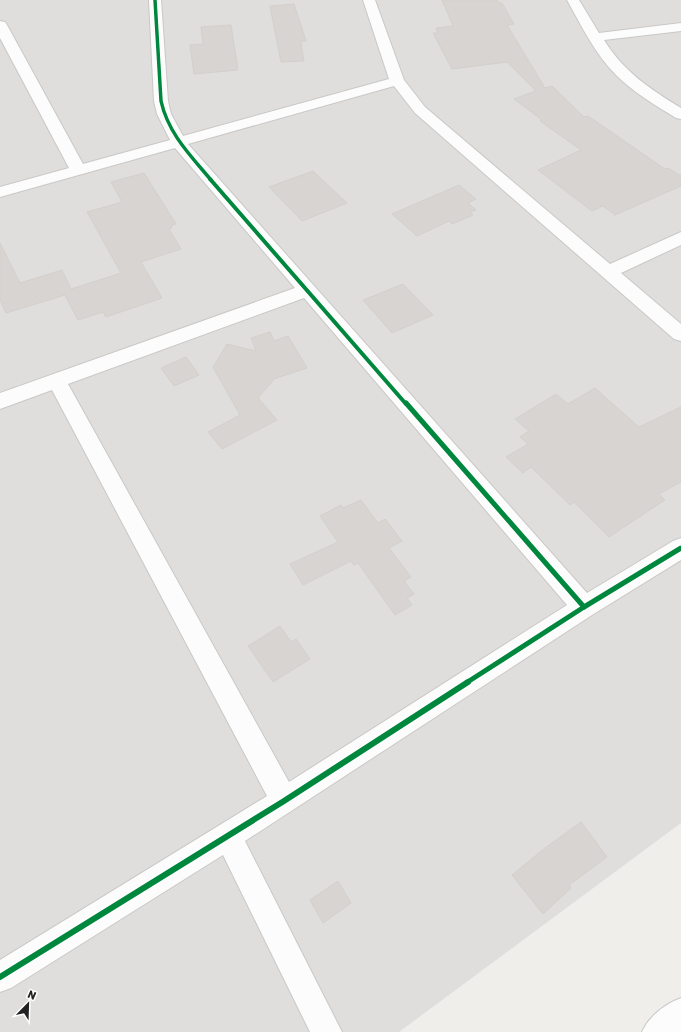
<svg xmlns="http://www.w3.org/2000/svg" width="681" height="1032" font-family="Rubik,sans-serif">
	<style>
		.residential { fill: #dfdedc }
		.building { fill: #d7d4d2; stroke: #d3d0cc }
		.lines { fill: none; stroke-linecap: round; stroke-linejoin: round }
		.minor-casing { stroke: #c9c8c7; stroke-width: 2 }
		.minor { fill: #fdfcfc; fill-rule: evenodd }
		.cycleway-far3-casing { stroke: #fff; stroke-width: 5 }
		.cycleway-far2-casing { stroke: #fff; stroke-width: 6 }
		.cycleway-far1-casing { stroke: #fff; stroke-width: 8 }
		.cycleway-casing { stroke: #fff; stroke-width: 9 }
		.cycleway-far3 { stroke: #00873e; stroke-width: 3.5 }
		.cycleway-far2 { stroke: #00873e; stroke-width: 4 }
		.cycleway-far1 { stroke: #00873e; stroke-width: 5 }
		.cycleway { stroke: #00873e; stroke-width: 6 }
	</style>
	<rect width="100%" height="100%" fill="#f0eeeb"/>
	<path class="residential" d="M0,0h681v823l-282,209h-399z"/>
	<g class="building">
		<path d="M442,0h55l2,3h3l12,21 -7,1 38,63 7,-2 32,31 4,-1 77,53 3,-1 13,8v10l-66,29 -12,-9 -11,5 -54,-41 43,-20 -41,-29 2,-1 -28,-21 22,-8 -29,-29 -55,7 -19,-36h5l-2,-5 17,-2z"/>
		<path d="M294,4l12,37h-5l1,4h-1l3,16 -23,1 -11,-56z"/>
		<path d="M231,25l7,45 -44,4 -4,-29 13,-1 -2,-17z"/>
		<path d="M313,171l34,32 -45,18 -33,-34z"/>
		<path d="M144,173l32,51 -5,2 1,2 -3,1 12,20 -40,13 21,36 -56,19 -3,-5 -25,8 -13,-25 -59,18 -6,-13v-57l20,40 42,-13 9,19 50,-16 -34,-61 35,-10 -11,-20z"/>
		<path d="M459,185l17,14 -8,4 8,7 -6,2 3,3 -21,9 -3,-3 -32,15 -25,-22z"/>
		<path d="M403,284l30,31 -41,18 -29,-33z"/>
		<path d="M270,332l4,9 14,-5 19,32 -33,11 -16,19 19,22 -55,29 -14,-17 32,-17 -27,-48 14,-23 29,7 -5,-13z"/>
		<path d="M186,357l13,18 -25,11 -13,-18z"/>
		<path d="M595,388l44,39 42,-20v75l-22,12 6,6 -56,37 -35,-35 -4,3 -39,-38 -8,6 -17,-16 22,-13 -8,-7 9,-6 -14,-12 41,-25 12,10z"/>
		<path d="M361,500l17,23 7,-4 17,22 -13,7 22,29 -7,4 10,13 -7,4 5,7 -17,10 -37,-52 -4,2 -3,-4 -48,24 -13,-21 48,-22 -18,-26 21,-11 2,3z"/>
		<path d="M280,626l11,16 5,-3 14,20 -37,23 -25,-36z"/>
		<path d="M581,822l26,35 -38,28 2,3 -28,26 -31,-39 33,-27z"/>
		<path d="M338,881l13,22 -28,20 -13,-23z"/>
	</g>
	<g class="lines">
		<g class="minor-casing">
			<g id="minor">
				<path d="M149,0h12l7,101 3,13 12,22 206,-57 -26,-79h12l29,80 21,27 185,157 71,-32v13l-60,28 60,51v17l-7,-2 -259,-226 -21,-27 -206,58 399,449 86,-52 8,-3v22l-89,55 -347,226 97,191h-32l-87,-177 -212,133 -11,4v-32l267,-164 -215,-406 -52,19v-16l295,-105 -120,-140 -175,49v-10l69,-19 -69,-130v-17l5,1 2,3 76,139 87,-24 -13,-26 -3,-13zM304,298l263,307 -278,177 -221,-398z"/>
				<path d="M567,0h12l20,33 82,-10v8l-77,9c20,32 46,49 77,68v11l-5,-1c-21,-13 -43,-26 -60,-43 -21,-21 -35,-50 -49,-75z"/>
				<path d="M681,998v34h-39c7,-16 23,-28 39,-34z"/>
			</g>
		</g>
		<use href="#minor" class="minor"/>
		<g class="cycleway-far3-casing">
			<path id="cycleway-far3" d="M155,0l6,101c7,32 29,54 50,79"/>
		</g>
		<g class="cycleway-far2-casing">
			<path id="cycleway-far2" d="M210,179l196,225"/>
		</g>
		<g class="cycleway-far1-casing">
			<g id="cycleway-far1">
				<path d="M406,403l178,204"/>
				<path d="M466,683l118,-76 97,-59"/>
			</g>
		</g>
		<g class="cycleway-casing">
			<path id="cycleway" d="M0,977l284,-176 184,-119"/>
		</g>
		<use href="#cycleway-far3" class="cycleway-far3"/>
		<use href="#cycleway-far2" class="cycleway-far2"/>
		<use href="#cycleway-far1" class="cycleway-far1"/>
		<use href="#cycleway" class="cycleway"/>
	</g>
	<g transform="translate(28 1004) rotate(23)" stroke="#ffffff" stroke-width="3" paint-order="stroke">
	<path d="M0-3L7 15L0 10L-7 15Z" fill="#222222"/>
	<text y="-6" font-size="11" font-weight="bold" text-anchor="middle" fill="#222222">N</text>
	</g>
</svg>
